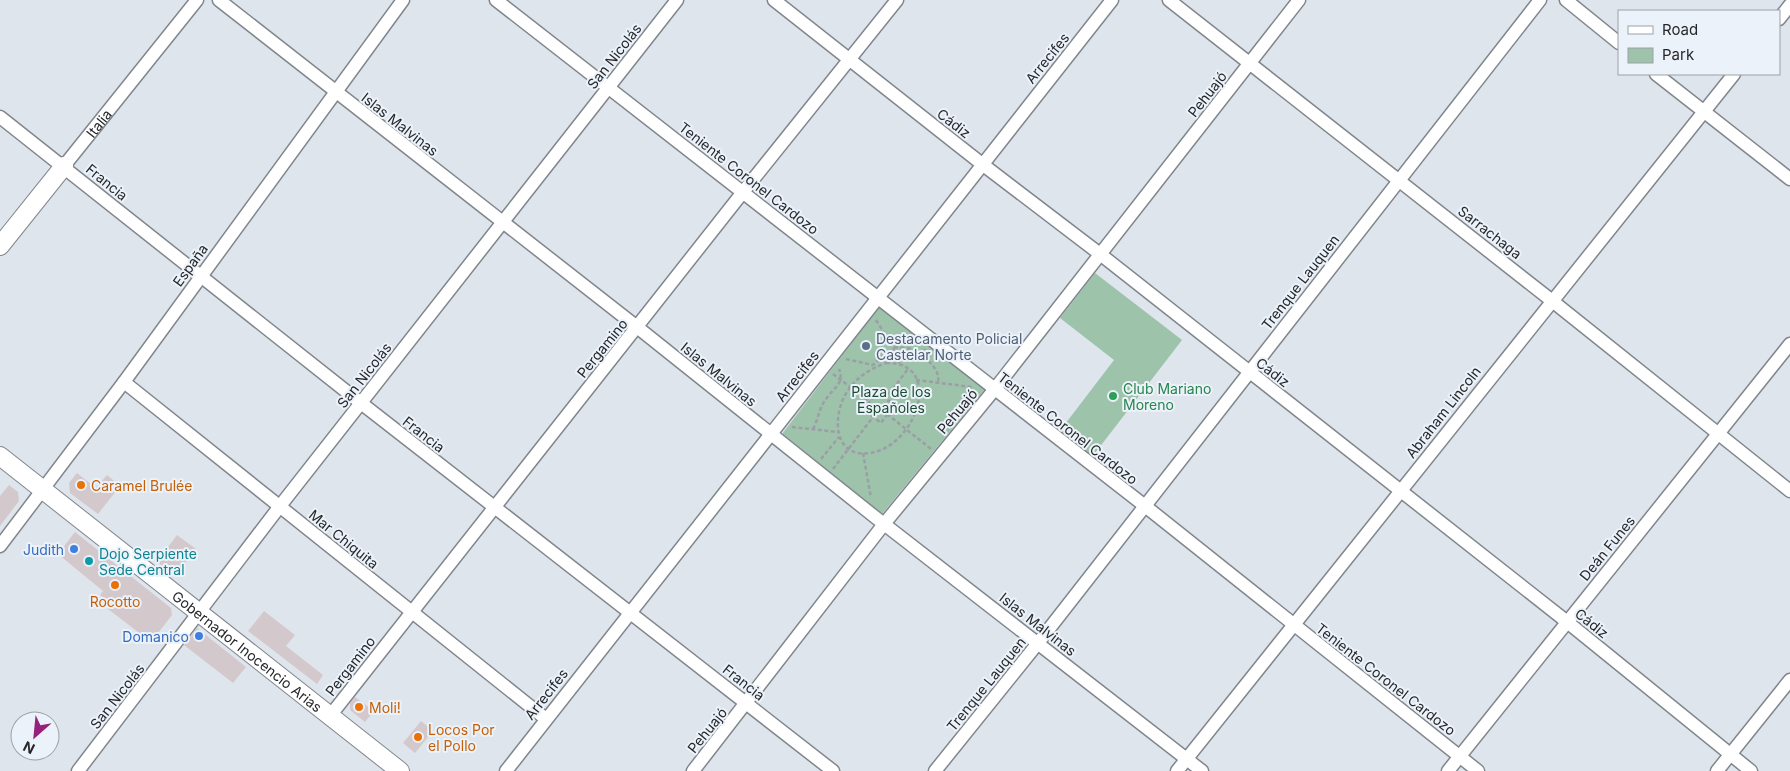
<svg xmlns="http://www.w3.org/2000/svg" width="1790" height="771" font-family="Inter,sans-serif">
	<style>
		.green { fill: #9dc3ab }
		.building { fill: #d3c9cd }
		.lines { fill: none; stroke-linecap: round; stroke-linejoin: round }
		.street-casing { stroke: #81868d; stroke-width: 15 }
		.secondary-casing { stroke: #81868d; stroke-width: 20 }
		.path { stroke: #9b9fa5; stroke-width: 2.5; stroke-dasharray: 4 2.5; stroke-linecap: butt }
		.street { stroke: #fff; stroke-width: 12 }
		.secondary { stroke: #fff; stroke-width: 18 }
		.service-dot { fill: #5c6f8a; stroke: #ecf2f9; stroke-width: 2 }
		.leisure-dot { fill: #2e9e5b; stroke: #ecf2f9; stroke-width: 2 }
		.food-dot { fill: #e8710a; stroke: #ecf2f9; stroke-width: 2 }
		.shop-dot { fill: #3f7fe0; stroke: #ecf2f9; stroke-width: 2 }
		.culture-dot { fill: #0f9aa8; stroke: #ecf2f9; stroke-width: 2 }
		.labels { text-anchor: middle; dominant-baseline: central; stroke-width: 4; stroke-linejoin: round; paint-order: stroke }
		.street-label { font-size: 14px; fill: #25272a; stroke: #ecf2f9 }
		.service-label { font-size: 14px; fill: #4e5e75; stroke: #ecf2f9; text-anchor: start }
		.leisure-label { font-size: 14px; fill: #27864d; stroke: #ecf2f9; text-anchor: start }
		.park-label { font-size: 14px; fill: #1b4d33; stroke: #ecf2f9 }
		.food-label { font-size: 14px; fill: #c56008; stroke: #ecf2f9; text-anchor: start }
		.shop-label { font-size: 14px; fill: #366cbe; stroke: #ecf2f9; text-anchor: end }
		.culture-label { font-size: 14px; fill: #0d838f; stroke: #ecf2f9; text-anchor: start }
	</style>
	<rect width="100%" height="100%" fill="#dfe5ec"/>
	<g class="green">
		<path d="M1095,273l87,67 -90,117 -33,-25 55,-72 -54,-42z"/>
		<path d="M880,306l105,83 -103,125 -100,-80z"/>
	</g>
	<g class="building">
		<path d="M77,473l19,15 11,-13 13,11 -22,28 -28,-21 -1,-10z"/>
		<path d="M9,485l9,7 1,9 -19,25v-30z"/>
		<path d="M75,532l96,76 1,7 -21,27 -43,-33 4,-5 -12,-9 3,-4 -45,-37z"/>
		<path d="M177,535l19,14 -21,27 -18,-14z"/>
		<path d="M264,611l31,24 -9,11 37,29 -6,9 -69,-53z"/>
		<path d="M197,628l49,39 -13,16 -49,-38z"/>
		<path d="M355,697l19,14 -9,11 -15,-12v-7z"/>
		<path d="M421,721l12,10 -18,22 -12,-10z"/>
	</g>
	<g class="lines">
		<g class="street-casing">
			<g id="street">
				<path d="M219,0l418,327 238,190 327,254"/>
				<path d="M496,0l649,506 333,265"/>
				<path d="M774,0l208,164 118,90 466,367 185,150"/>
				<path d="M1169,0l382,300 239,191"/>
				<path d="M1566,0l53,43"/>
				<path d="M1779,19l11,-14"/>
				<path d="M1656,74l134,105"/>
				<path d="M0,117l361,286 472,368"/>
				<path id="s1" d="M64,166l133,-166"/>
				<path d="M124,382l422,337"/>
				<path d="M0,546l124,-164 279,-382"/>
				<path d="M330,716l413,-524 154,-192"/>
				<path d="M78,771l202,-265 397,-506"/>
				<path d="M506,771l606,-771"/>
				<path d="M693,771l191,-247 110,-134 305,-390"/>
				<path d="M935,771l103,-128 502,-643"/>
				<path d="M1177,771l557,-697"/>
				<path d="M1448,771l342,-427"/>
				<path d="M1717,771l73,-91"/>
			</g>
		</g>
		<g class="secondary-casing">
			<g id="secondary">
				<path d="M0,246l64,-80"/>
				<path id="s2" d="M0,456l400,315"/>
			</g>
		</g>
		<g class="path">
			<path d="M876,320l17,27 7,18"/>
			<path d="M894,347l20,2 10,7"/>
			<path d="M925,349c-4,12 16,16 13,34"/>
			<path d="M846,359l27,6 9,-9 15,-2"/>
			<path d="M886,363c58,-2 32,83 -16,90 -39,6 -38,-42 -21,-64 9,-13 23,-21 37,-26z"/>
			<path d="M833,374l37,28"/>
			<path d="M916,380l56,7"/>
			<path d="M877,392l17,13 -13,18 -17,-13z"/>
			<path d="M889,394l19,-25"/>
			<path d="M881,395l4,-4 8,6 -4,5"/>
			<path d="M887,414l44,35"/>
			<path d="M792,427l46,5"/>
			<path d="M813,429c5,-9 6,-21 13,-30 7,-11 19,-15 13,-30"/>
			<path d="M863,453l8,45"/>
			<path d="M821,459l18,-22"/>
			<path d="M833,469l40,-52"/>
		</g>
		<use href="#street" class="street"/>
		<use href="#secondary" class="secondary"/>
	</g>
	<circle class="service-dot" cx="866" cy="346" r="5"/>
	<circle class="leisure-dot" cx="1113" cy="396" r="5"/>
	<g class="food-dot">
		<circle cx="81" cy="485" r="5"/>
		<circle cx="115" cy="585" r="5"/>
		<circle cx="359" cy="707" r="5"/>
		<circle cx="418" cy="737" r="5"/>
	</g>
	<g class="shop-dot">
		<circle cx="74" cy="549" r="5"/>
		<circle cx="199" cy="636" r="5"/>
	</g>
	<circle class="culture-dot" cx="89" cy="561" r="5"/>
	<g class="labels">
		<g class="street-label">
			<text transform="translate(614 56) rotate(-52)">San Nicolás</text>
			<text transform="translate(1047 58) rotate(-51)">Arrecifes</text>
			<text transform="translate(1207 94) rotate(-52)">Pehuajó</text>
			<text stroke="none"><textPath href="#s1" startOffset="55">Italia</textPath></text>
			<text transform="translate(954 123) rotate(38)">Cádiz</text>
			<text transform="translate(400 124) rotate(38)">Islas Malvinas</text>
			<text transform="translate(749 178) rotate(38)">Teniente Coronel Cardozo</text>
			<text transform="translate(107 182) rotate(39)">Francia</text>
			<text transform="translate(1490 232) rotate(38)">Sarrachaga</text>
			<text transform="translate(190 265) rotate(-54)">España</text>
			<text transform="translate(1300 282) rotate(-52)">Trenque Lauquen</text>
			<text transform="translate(602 348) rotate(-51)">Pergamino</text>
			<text transform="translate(1273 372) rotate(38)">Cádiz</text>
			<text transform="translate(719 374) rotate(39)">Islas Malvinas</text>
			<text transform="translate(364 375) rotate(-52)">San Nicolás</text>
			<text transform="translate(797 376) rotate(-52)">Arrecifes</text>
			<text transform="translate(957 411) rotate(-50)">Pehuajó</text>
			<text transform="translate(1443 412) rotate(-52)">Abraham Lincoln</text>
			<text transform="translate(1068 428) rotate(38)">Teniente Coronel Cardozo</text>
			<text transform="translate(424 434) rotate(38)">Francia</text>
			<text transform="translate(344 539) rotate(39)">Mar Chiquita</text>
			<text transform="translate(1607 548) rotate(-51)">Deán Funes</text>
			<text transform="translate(1592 623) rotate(39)">Cádiz</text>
			<text transform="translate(1038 624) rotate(38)">Islas Malvinas</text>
			<text stroke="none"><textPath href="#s2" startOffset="315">Gobernador Inocencio Arias</textPath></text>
			<text transform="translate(350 666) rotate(-52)">Pergamino</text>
			<text transform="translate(1386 679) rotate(38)">Teniente Coronel Cardozo</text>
			<text transform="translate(744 682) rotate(38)">Francia</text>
			<text transform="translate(986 684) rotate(-51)">Trenque Lauquen</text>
			<text transform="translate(546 694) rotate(-52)">Arrecifes</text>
			<text transform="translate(117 696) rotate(-52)">San Nicolás</text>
			<text transform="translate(707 730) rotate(-51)">Pehuajó</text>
		</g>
		<g class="service-label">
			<text x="876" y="338">Destacamento Policial<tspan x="876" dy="16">Castelar Norte</tspan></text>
		</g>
		<g class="leisure-label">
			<text x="1123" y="388">Club Mariano<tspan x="1123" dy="16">Moreno</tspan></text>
		</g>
		<g class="park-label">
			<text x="891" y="391">Plaza de los<tspan x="891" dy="16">Españoles</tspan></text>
		</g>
		<g class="food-label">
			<text x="91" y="485">Caramel Brulée</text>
			<text x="115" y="601" text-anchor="middle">Rocotto</text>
			<text x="369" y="707">Moli!</text>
			<text x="428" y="729">Locos Por<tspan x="428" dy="16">el Pollo</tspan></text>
		</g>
		<g class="shop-label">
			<text x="64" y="549">Judith</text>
			<text x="189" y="636">Domanico</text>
		</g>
		<g class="culture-label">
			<text x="99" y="553">Dojo Serpiente<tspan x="99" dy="16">Sede Central</tspan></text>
		</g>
	</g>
	<rect x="1618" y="10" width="162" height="65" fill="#ecf2f9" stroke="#9ca1a6"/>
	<rect x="1628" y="26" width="25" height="8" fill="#ffffff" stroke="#9ca1a6"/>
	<text x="1662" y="35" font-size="15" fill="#25272a">Road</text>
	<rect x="1628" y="48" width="25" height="15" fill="#9dc3ab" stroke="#9ca1a6"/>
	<text x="1662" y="60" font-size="15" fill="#25272a">Park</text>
	<g transform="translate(35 736) rotate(207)"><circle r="24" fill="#ecf2f9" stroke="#9ca1a6"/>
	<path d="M0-4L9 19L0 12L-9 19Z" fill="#97207c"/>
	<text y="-8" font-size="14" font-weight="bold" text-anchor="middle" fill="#25272a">N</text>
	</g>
</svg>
